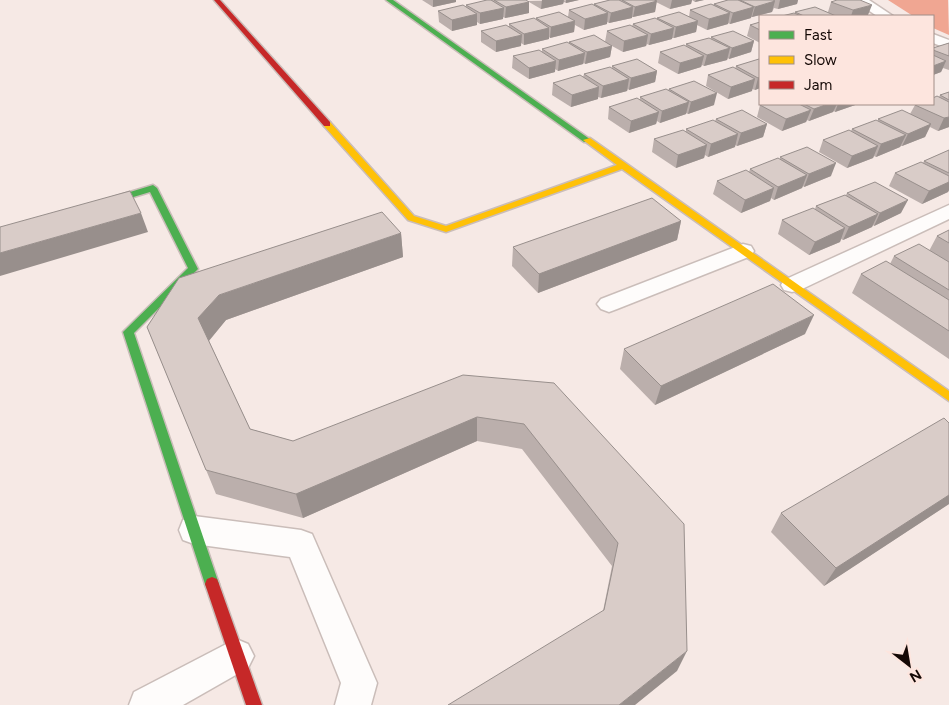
<svg xmlns="http://www.w3.org/2000/svg" width="949" height="705" font-family="Figtree,sans-serif">
	<style>
		.water { fill: #f0a692 }
		.lines { fill: none; stroke-linecap: round; stroke-linejoin: round }
		.street-casing { stroke: #cabdb9; stroke-width: 3 }
		.fast-casing { stroke: #cabdb9; stroke-width: 3 }
		.slow-casing { stroke: #cabdb9; stroke-width: 3 }
		.jam-casing { stroke: #cabdb9; stroke-width: 3 }
		.street { fill: #fefcfb; fill-rule: evenodd }
		.fast { fill: #4caf50; fill-rule: evenodd }
		.slow { fill: #ffc107; fill-rule: evenodd }
		.jam { fill: #c62828; fill-rule: evenodd }
		.wall { fill: #bbafac }
		.shaded-wall { fill: #988f8c }
		.building { fill: #d9ccc8; stroke: #988f8c }
	</style>
	<rect width="100%" height="100%" fill="#f6e9e5"/>
	<path class="water" d="M888,0h60l1,35 -16,-7v-12h-20z"/>
	<g class="lines">
		<g class="street-casing">
			<g id="street">
				<path d="M853,0h16l24,16h-16z"/>
				<path d="M933,34l16,6v9l-16,-6z"/>
				<path d="M949,205v14l-149,71 -8,2 -8,-2 -3,-5 3,-5z"/>
				<path d="M743,244l8,2 3,5 -3,5 -134,53 -8,3 -8,-3 -4,-5 4,-5z"/>
				<path d="M194,516l107,14 11,4 65,149 -6,22h-36l6,-22 -51,-126 -96,-13 -11,-4 -4,-10 4,-10z"/>
				<path d="M236,639l12,5 6,12 -6,12 -65,37h-54l5,-13z"/>
			</g>
		</g>
		<g class="fast-casing">
			<g id="fast">
				<path d="M386,0h7l198,140 -7,2z"/>
				<path d="M153,185l4,3 41,81 -64,64 85,251 -2,5 -5,2 -5,-2 -2,-5 -82,-252 65,-64 -38,-76 -53,16 -5,-3 2,-2z"/>
			</g>
		</g>
		<g class="slow-casing">
			<path id="slow" d="M324,122h6l84,94 32,10 171,-61 -34,-25 7,-2 359,253v10l-327,-232 -176,63 -38,-12 -84,-94z"/>
		</g>
		<g class="jam-casing">
			<g id="jam">
				<path d="M214,0h6l110,122v4h-6z"/>
				<path d="M212,577l5,2 2,5 43,121h-16l-41,-121 2,-5z"/>
			</g>
		</g>
		<use href="#street" class="street"/>
		<use href="#fast" class="fast"/>
		<use href="#slow" class="slow"/>
		<use href="#jam" class="jam"/>
	</g>
	<g class="wall">
		<path d="M422,0h34v2l-23,5z"/>
		<path d="M492,0l35,1 52,-1 -13,3 -2,-1 -1,2 -22,5 -12,-7v11l-24,5 -2,-1v2l-23,5 -3,-2v3l-25,6 -13,-9 -1,-11 28,-4v-2z"/>
		<path d="M610,0h94l-9,2 -3,-2 -1,4 -21,5 -14,-7 -1,10 -22,5h-1v1l-23,5 -2,-1v2l-23,6 -9,-5 -1,7 -24,6 -1,-1v2l-25,6 -3,-2v3l-25,6 -15,-10v-11l28,-4v-3l27,-4v-2l32,-1 1,-7 25,-4v-2z"/>
		<path d="M728,0h70l-1,4 -19,5 -4,-1 -2,4 -20,5h-1v1l-21,6 -2,-1v1l-21,6 -10,-5 -1,7 -22,6h-2v1l-23,6 -2,-1 -1,2 -23,6 -11,-6 -2,11 -25,7 -1,-1 -1,1 -25,7 -3,-2v3l-26,7 -17,-11 1,-12 29,-4v-3l27,-6v-1h36l2,-11 25,-5 1,-2 24,-5v-1l32,-1 1,-7 23,-5 1,-1z"/>
		<path d="M831,2l37,13 -3,1h-83l13,-3v-1h33z"/>
		<path d="M760,22v21l-13,-7 3,-11z"/>
		<path d="M711,37l43,4 -3,11 -22,7 -1,-1 -1,2 -23,6 -2,-1 -1,2 -23,7 -20,-11 2,-11 26,-6v-2l25,-5z"/>
		<path d="M949,43v27l-6,-2 -2,4 -8,3v-27z"/>
		<path d="M760,60v28l-5,2 -3,-1v2l-24,8 -22,-13 2,-11 27,-6 1,-3z"/>
		<path d="M612,66l45,5 -2,11 -26,8 -1,-1 -1,2 -26,7 -3,-1v2l-27,8 -19,-12 1,-12 30,-6 1,-3 28,-6z"/>
		<path d="M669,89l45,16 -26,9 -2,-1v1l-26,9 -3,-2 -1,3 -27,9 -21,-14 1,-12 31,-7v-3l28,-7z"/>
		<path d="M949,92v35l-11,4 -8,-4 -5,10 -23,9h-1l-1,1 -24,10 -2,-1 -1,2 -26,10 -28,-16 4,-12 28,-9 1,-2 26,-8v-2l32,-5 5,-9 24,-8 1,-2z"/>
		<path d="M763,104h95l-23,8 -1,-1 -1,1 -24,9 -2,-1 -1,2 -24,9 -25,-14 3,-12z"/>
		<path d="M716,119l51,5 -4,13 -26,9 -2,-1v2l-27,10 -3,-2 -1,3 -28,10 -24,-16 2,-13 32,-7v-3l29,-8z"/>
		<path d="M949,150v40l-1,2 -26,12 -33,-18 6,-13 28,-10 1,-2z"/>
		<path d="M780,157l51,19 -27,11 -1,-1 -1,2 -28,12 -3,-2 -1,3 -29,12 -28,-19 4,-13 32,-9 1,-3 30,-10z"/>
		<path d="M847,193l54,20 -27,13 -1,-1 -1,2 -29,13 -2,-1 -1,3 -31,13 -31,-21 4,-14 33,-11 1,-3 30,-11z"/>
		<path d="M681,221l-4,19 -139,53 -26,-27 1,-19z"/>
		<path d="M949,230v129l-97,-66 9,-19 29,-10 4,-8 35,-5 8,-15z"/>
		<path d="M401,233l2,24 -177,63 -17,21 41,88 43,12 261,-58 123,288 -74,-60 9,-45 -90,-117 -45,-8 -174,77 -87,-24 -69,-167z"/>
		<path d="M805,334l-150,71 -35,-36 4,-20z"/>
		<path d="M949,423v81l-125,82 -53,-54 10,-19z"/>
	</g>
	<g class="shaded-wall">
		<path d="M433,0h23v2l-23,5z"/>
		<path d="M542,0h22l-1,4 -22,5z"/>
		<path d="M566,0h13l-13,3z"/>
		<path d="M672,0h20l-1,4 -21,5z"/>
		<path d="M696,0h8l-9,2z"/>
		<path d="M780,0h18l-1,4 -19,5z"/>
		<path d="M657,1l-2,11 -22,5 2,-10z"/>
		<path d="M775,1l-3,11 -20,5 3,-10z"/>
		<path d="M529,2v11l-24,5 1,-11z"/>
		<path d="M872,5l-4,10 -3,1h-14l2,-6z"/>
		<path d="M633,7l-1,11 -23,5 2,-10z"/>
		<path d="M754,7l-3,11 -21,6 3,-11z"/>
		<path d="M504,8l-1,11 -23,5v-11z"/>
		<path d="M608,13l-1,11 -23,6 1,-11z"/>
		<path d="M730,13l-2,11 -21,6 2,-11z"/>
		<path d="M477,14v11l-25,6v-11z"/>
		<path d="M575,21l-1,11 -24,6 1,-11z"/>
		<path d="M698,21l-2,11 -22,6 2,-11z"/>
		<path d="M549,28v11l-25,6v-11z"/>
		<path d="M674,28l-2,11 -23,6 2,-11z"/>
		<path d="M522,35l-1,11 -25,6v-11z"/>
		<path d="M648,35l-2,11 -23,6 1,-11z"/>
		<path d="M754,41l-3,11 -22,7 3,-11z"/>
		<path d="M612,46l-2,11 -25,7 2,-12z"/>
		<path d="M730,48l-3,12 -23,6 3,-11z"/>
		<path d="M585,53l-2,11 -25,7 1,-11z"/>
		<path d="M704,56l-3,11 -23,7 2,-11z"/>
		<path d="M556,61l-1,11 -26,7v-11z"/>
		<path d="M946,61l-5,11 -8,3v-9z"/>
		<path d="M657,71l-2,11 -26,8 2,-12z"/>
		<path d="M760,77v11l-5,2 3,-12z"/>
		<path d="M629,79l-2,12 -26,7 2,-12z"/>
		<path d="M755,79l-3,12 -24,8 3,-12z"/>
		<path d="M599,87l-1,12 -27,8 1,-12z"/>
		<path d="M717,93l-3,12 -26,9 3,-12z"/>
		<path d="M689,102l-3,12 -26,9 2,-12z"/>
		<path d="M828,104h9l-4,8 -24,9 5,-12z"/>
		<path d="M838,104h20l-23,8z"/>
		<path d="M811,110l-5,12 -24,9 4,-12z"/>
		<path d="M659,112l-3,12 -27,9 2,-12z"/>
		<path d="M949,117v10l-11,4 6,-13z"/>
		<path d="M767,124l-4,13 -26,9 4,-13z"/>
		<path d="M931,124l-6,13 -23,9 6,-12z"/>
		<path d="M738,134l-3,13 -27,10 3,-13z"/>
		<path d="M906,135l-6,12 -24,10 5,-13z"/>
		<path d="M707,145l-3,13 -28,10 2,-13z"/>
		<path d="M878,146l-5,12 -26,10 5,-12z"/>
		<path d="M836,163l-5,13 -27,11 5,-13z"/>
		<path d="M807,175l-5,13 -28,12 4,-13z"/>
		<path d="M949,182v8l-1,2 -26,12 7,-13z"/>
		<path d="M774,188l-4,13 -29,12 4,-13z"/>
		<path d="M908,200l-7,13 -27,13 6,-13z"/>
		<path d="M141,213l7,19 -148,44v-23z"/>
		<path d="M878,214l-6,13 -29,13 6,-13z"/>
		<path d="M681,221l-4,19 -139,53 1,-19z"/>
		<path d="M845,228l-5,14 -31,13 6,-13z"/>
		<path d="M401,233l2,24 -177,63 -19,23 -9,-25 21,-23z"/>
		<path d="M814,315l-9,19 -150,71 6,-19z"/>
		<path d="M477,417v24l-174,77 -7,-24z"/>
		<path d="M949,495v9l-125,82 12,-18z"/>
		<path d="M687,651l-10,20 -42,34h-16z"/>
	</g>
	<g class="building">
		<path d="M487,0h4l13,8 -24,5 -14,-8z"/>
		<path d="M494,0h32l3,2 -23,5z"/>
		<path d="M610,0h9l14,7 -22,6 -17,-9z"/>
		<path d="M622,0h32l3,1 -22,6z"/>
		<path d="M728,0h10l16,7 -21,6 -19,-9z"/>
		<path d="M740,0h33l2,1 -20,6z"/>
		<path d="M837,0h23l12,5 -19,5 -22,-8z"/>
		<path d="M592,4l16,9 -23,6 -16,-9z"/>
		<path d="M711,4l19,9 -21,6 -19,-9z"/>
		<path d="M463,5l14,9 -25,6 -14,-9z"/>
		<path d="M815,7l21,9h-32l-9,-4z"/>
		<path d="M559,12l16,9 -24,6 -15,-9z"/>
		<path d="M679,12l19,9 -22,6 -19,-9z"/>
		<path d="M794,13l7,3h-19z"/>
		<path d="M534,18l15,10 -25,6 -15,-10z"/>
		<path d="M655,18l19,10 -23,6 -18,-10z"/>
		<path d="M760,22v8l-10,-5z"/>
		<path d="M506,25l16,10 -26,6 -15,-10z"/>
		<path d="M630,25l18,10 -24,6 -17,-10z"/>
		<path d="M733,31l21,10 -22,7 -21,-11z"/>
		<path d="M594,35l18,11 -25,6 -18,-10z"/>
		<path d="M709,38l21,10 -23,7 -21,-11z"/>
		<path d="M567,42l18,11 -26,7 -17,-11z"/>
		<path d="M949,43v13l-16,-6v-2z"/>
		<path d="M684,45l20,11 -24,7 -20,-11z"/>
		<path d="M539,50l17,11 -27,7 -16,-12z"/>
		<path d="M933,55l13,6 -13,5z"/>
		<path d="M637,59l20,12 -26,7 -19,-12z"/>
		<path d="M759,59l1,1v17l-2,1 -22,-12z"/>
		<path d="M610,67l19,12 -26,7 -19,-12z"/>
		<path d="M733,67l22,12 -24,8 -23,-12z"/>
		<path d="M580,75l19,12 -27,8 -19,-12z"/>
		<path d="M694,81l23,12 -26,9 -22,-13z"/>
		<path d="M666,89l23,13 -27,9 -22,-14z"/>
		<path d="M949,92v8l-9,-5z"/>
		<path d="M937,96l12,6v15l-5,1 -29,-13 3,-1h15v-6z"/>
		<path d="M637,98l22,14 -28,9 -22,-14z"/>
		<path d="M763,104h36l12,6 -25,9 -26,-14z"/>
		<path d="M804,104h24l-14,5z"/>
		<path d="M742,110l25,14 -26,9 -25,-14z"/>
		<path d="M902,110l29,14 -23,10 -30,-15z"/>
		<path d="M713,120l25,14 -27,10 -25,-15z"/>
		<path d="M876,120l30,15 -25,9 -29,-15z"/>
		<path d="M683,130l24,15 -29,10 -24,-16z"/>
		<path d="M849,130l29,16 -26,10 -29,-16z"/>
		<path d="M807,147l29,16 -27,11 -29,-17z"/>
		<path d="M949,150v23l-25,-12z"/>
		<path d="M778,158l29,17 -29,12 -28,-18z"/>
		<path d="M921,162l28,14v6l-20,9 -34,-18z"/>
		<path d="M746,170l28,18 -29,12 -28,-19z"/>
		<path d="M875,182l33,18 -28,13 -33,-20z"/>
		<path d="M130,191l11,22 -141,40v-26z"/>
		<path d="M845,195l33,19 -29,13 -33,-21z"/>
		<path d="M652,198l29,23 -142,53 -26,-27z"/>
		<path d="M813,208l32,20 -30,14 -33,-22z"/>
		<path d="M382,212l19,21 -182,62 -21,23 52,111 43,12 170,-66 91,8 130,141 3,127 -68,54h-171l156,-95 14,-67 -94,-119 -47,-7 -181,77 -90,-24 -59,-143 32,-49z"/>
		<path d="M949,230v13l-12,-7z"/>
		<path d="M919,244l30,18v28l-55,-34z"/>
		<path d="M886,261l63,39v31l-88,-57z"/>
		<path d="M773,284l41,31 -153,71 -37,-37z"/>
		<path d="M944,418l5,5v72l-113,73 -55,-55z"/>
	</g>
	<rect x="759" y="15" width="175" height="90" fill="#fde5de" stroke="#a08d87"/>
	<rect x="769" y="31" width="25" height="8" fill="#4caf50" stroke="#a08d87"/>
	<text x="804" y="40" font-size="15" fill="#140805">Fast</text>
	<rect x="769" y="56" width="25" height="8" fill="#ffc107" stroke="#a08d87"/>
	<text x="804" y="65" font-size="15" fill="#140805">Slow</text>
	<rect x="769" y="81" width="25" height="8" fill="#c62828" stroke="#a08d87"/>
	<text x="804" y="90" font-size="15" fill="#140805">Jam</text>
	<g transform="translate(909 665) rotate(149)" stroke="#fde5de" stroke-width="4" paint-order="stroke">
	<path d="M0-4L9 19L0 12L-9 19Z" fill="#140805"/>
	<text y="-8" font-size="14" font-weight="bold" text-anchor="middle" fill="#140805">N</text>
	</g>
</svg>
